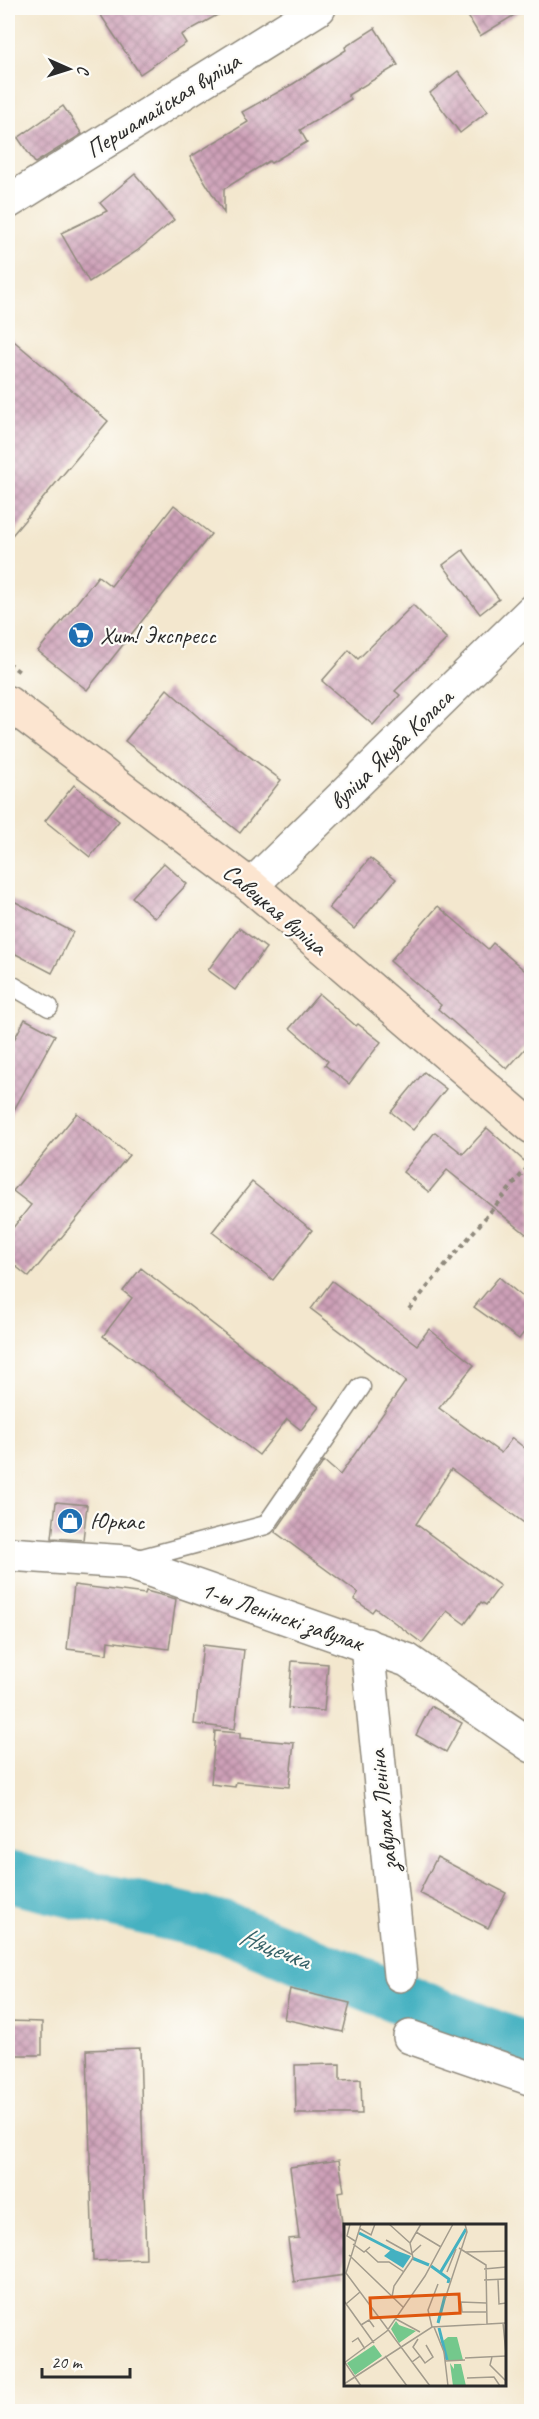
<svg xmlns="http://www.w3.org/2000/svg" width="539" height="2419" font-family="Caveat,sans-serif">
	<style>
		.lines { fill: none; stroke-linecap: round; stroke-linejoin: round }
		.river { stroke: #44b1c1; stroke-width: 52 }
		.building { fill: url(#building-cross-hatch) }
		.lane-casing { stroke: #8f897c; stroke-width: 21 }
		.street-casing { stroke: #8f897c; stroke-width: 36 }
		.secondary-casing { stroke: #8f897c; stroke-width: 36 }
		.path { stroke: #8f897c; stroke-width: 4; stroke-dasharray: 4.5 4.5; stroke-linecap: butt }
		.lane { stroke: #fff; stroke-width: 18 }
		.street { stroke: #fff; stroke-width: 33 }
		.secondary { stroke: #fce5d0; stroke-width: 33 }
		.labels { text-anchor: middle; dominant-baseline: central; stroke-width: 4.5; stroke-linejoin: round; paint-order: stroke }
		.street-label { font-size: 24px; fill: #2b2b2b; stroke: #fdfcf7 }
		.poi-label { font-size: 24px; fill: #2b2b2b; stroke: #fdfcf7; text-anchor: start }
		.water-label { font-size: 26px; font-style: italic; fill: #356167; stroke: #fdfcf7 }
		.inset-river { fill: none; stroke: #44b1c1; stroke-width: 3 }
		.inset-road { fill: none; stroke: #a39c8d; stroke-width: 1.5 }
		.view { fill: #df570e; fill-opacity: 0.15; stroke: #df570e; stroke-width: 3 }
		.inset-edge { fill: none; stroke: #2b2b2b; stroke-width: 3 }
	</style>
	<defs>
		<pattern id="building-cross-hatch" width="8" height="8" patternUnits="userSpaceOnUse" patternTransform="scale(1.5)"><rect width="8" height="8" fill="#cea0b8"/><path d="M0 0l8 8M0 8l8-8" fill="none" stroke="#a78396"/></pattern>
	</defs>
	<rect width="100%" height="100%" fill="#fdfcf7"/>
	<filter id="ink" filterUnits="userSpaceOnUse"><feTurbulence type="fractalNoise" baseFrequency=".0167" numOctaves="2"/><feDisplacementMap in="SourceGraphic" scale="12" xChannelSelector="R" yChannelSelector="G"/><feConvolveMatrix kernelMatrix="1 2 1 2 8 2 1 2 1" color-interpolation-filters="sRGB"/></filter>
	<filter id="wash" filterUnits="userSpaceOnUse"><feTurbulence type="fractalNoise" baseFrequency=".008" numOctaves="4" result="noise"/><feDisplacementMap in="SourceGraphic" scale="24" xChannelSelector="R" yChannelSelector="G"/><feGaussianBlur stdDeviation="1.35" result="paint"/><feColorMatrix in="noise" values="0 0 0 0 0 0 0 0 0 0 0 0 0 0 0 0 0 1.4 0 .05"/><feComposite in="paint" operator="in"/></filter>
	<g filter="url(#wash)">
		<rect width="100%" height="100%" fill="#f3e7ce"/>
		<g class="lines">
			<path class="river" d="M8,1877l218,51 306,123"/>
		</g>
		<g id="blocks">
			<g class="building">
				<path d="M96,8h134l-49,27 5,8 -46,31z"/>
				<path d="M463,8h63l-46,28z"/>
				<path d="M375,28l23,37 -50,30 3,4 -51,31 7,12 -36,21 -2,-2 -45,28v24l-34,-56 58,-35 -6,-10 51,-28 53,-34 -1,-3z"/>
				<path d="M458,71l30,40 -28,22 -30,-40z"/>
				<path d="M63,106l19,28 -47,29 -17,-25z"/>
				<path d="M135,174l39,46 -37,31 -48,31 -28,-49 46,-22 -7,-8z"/>
				<path d="M8,336l100,85 -100,119z"/>
				<path d="M174,505l37,29 -124,156 -49,-39 60,-75 13,10z"/>
				<path d="M463,550l36,49 -19,15 -37,-49z"/>
				<path d="M413,605l34,34 -52,52 5,4 -27,30 -51,-44 27,-31 9,9z"/>
				<path d="M167,689l38,34 76,57 -41,53 -115,-92z"/>
				<path d="M74,785l45,36 -29,36 -45,-36z"/>
				<path d="M370,858l26,21 -42,50 -25,-21z"/>
				<path d="M164,863l23,21 -32,34 -23,-21z"/>
				<path d="M8,898l65,34 -21,41 -44,-23z"/>
				<path d="M438,906l50,43 5,-6 38,33v66l-24,27 -69,-60 3,-4 -51,-44z"/>
				<path d="M239,928l27,20 -31,42 -27,-20z"/>
				<path d="M319,994l37,32 2,-2 23,18 -32,42 -24,-19 3,-4 -38,-33z"/>
				<path d="M25,1019l30,16 -47,86v-70z"/>
				<path d="M424,1072l22,17 -33,41 -22,-18z"/>
				<path d="M77,1113l52,42 -100,122 -21,-17v-26l23,-29 -18,-14z"/>
				<path d="M487,1128l44,39v71l-84,-68 -18,22 -26,-20 32,-40 28,22z"/>
				<path d="M252,1182l60,48 -39,50 -61,-48z"/>
				<path d="M141,1268l178,139 -18,23 -14,-11 -28,36 -156,-119 29,-38 -9,-7z"/>
				<path d="M499,1277l32,27v19l-12,16 -45,-32z"/>
				<path d="M332,1281l85,64 12,-16 45,36 -35,43 62,45 11,-15 19,15v75l-80,-59 -35,55 84,62 -14,19 -5,-3 -16,22 -18,-13 -25,32 -47,-35 -3,4 -18,-13 4,-6 -83,-61 49,-71 16,14 66,-94 -95,-72z"/>
				<path d="M56,1502l31,3 -4,35 -31,-2z"/>
				<path d="M74,1585l71,9 1,-3 30,8 -7,50 -61,-8 -1,13 -40,-5z"/>
				<path d="M203,1645l41,5 -9,79 -41,-5z"/>
				<path d="M292,1661l36,3 -4,47 -36,-3z"/>
				<path d="M431,1706l31,17 -16,29 -30,-17z"/>
				<path d="M215,1731l25,2v5l54,5 -5,44 -53,-5 -1,5 -24,-3z"/>
				<path d="M437,1857l69,36 -18,35 -69,-35z"/>
				<path d="M290,1989l60,14 -7,29 -59,-13z"/>
				<path d="M8,2021l34,1v33h-34z"/>
				<path d="M140,2048l6,211 -53,2 -6,-211z"/>
				<path d="M340,2064v16l21,-1 1,35h-66l-1,-49z"/>
				<path d="M339,2160l5,31 -6,1 7,55v28l-51,7 -6,-43 11,-1 -9,-71z"/>
			</g>
		</g>
	</g>
	<g filter="url(#ink)">
		<use href="#blocks" fill-opacity="0" stroke="#8f897c" stroke-width="1.5"/>
		<g class="lines">
			<g class="lane-casing">
				<g id="lane">
					<path d="M8,983l41,24"/>
					<path d="M131,1561l135,-36 95,-138"/>
				</g>
			</g>
			<g class="street-casing">
				<g id="street">
					<path d="M8,202l311,-194"/>
					<path d="M251,886l281,-275"/>
					<path d="M8,1554l119,8 280,98 125,86"/>
					<path d="M367,1645l33,330"/>
					<path d="M410,2037l122,42"/>
				</g>
			</g>
			<g class="secondary-casing">
				<path id="secondary" d="M8,703l243,183 281,241"/>
			</g>
			<g class="path">
				<path d="M8,663l13,10"/>
				<path d="M409,1309l123,-147"/>
			</g>
			<use href="#lane" class="lane"/>
			<use href="#street" class="street"/>
			<use href="#secondary" class="secondary"/>
		</g>
	</g>
	<defs>
		<g id="supermarket-disc" transform="scale(1.35)"><circle r="9.5" fill="#1f6fb2" stroke="#fdfcf7"/><path d="M-6-5.5h2.5l.6 2H6L4.5 2H-2.5L-4.4-4H-6ZM-1.5 3.2a1.3 1.3 0 1 0 .1 0ZM3 3.2a1.3 1.3 0 1 0 .1 0Z" fill="#fff"/></g>
		<g id="shop-disc" transform="scale(1.35)"><circle r="9.5" fill="#1f6fb2" stroke="#fdfcf7"/><path d="M-5-2.5h2.3a2.7 3.5 0 0 1 5.4 0H5L5.5 6h-11ZM-1.5-2.5h3a1.5 2.3 0 0 0-3 0Z" fill="#fff"/></g>
	</defs>
	<g fill-rule="evenodd">
		<use href="#supermarket-disc" x="81" y="635"/>
		<use href="#shop-disc" x="70" y="1521"/>
	</g>
	<g class="labels">
		<g class="street-label">
			<text transform="translate(163 105) rotate(-32)">Першамайская вуліца</text>
			<text transform="translate(391 749) rotate(-44)">вуліца Якуба Коласа</text>
			<text transform="translate(275 909) rotate(40)">Савецкая вуліца</text>
			<text transform="translate(282 1616) rotate(19)">1-ы Ленінскі завулак</text>
			<text transform="translate(383 1810) rotate(-96)">завулак Леніна</text>
		</g>
		<g class="poi-label">
			<text x="100" y="635">Хит! Экспресс</text>
			<text x="90" y="1521">Юркас</text>
		</g>
		<g class="water-label">
			<text transform="translate(275 1948) rotate(22)">Няцечка</text>
		</g>
	</g>
	<g transform="translate(344 2224)">
		<rect width="162" height="162" fill="#f3e7ce"/>
		<path d="M52,97l3,4 17,6 -17,12 -8,-14zM104,113h9l6,23 -15,1 -5,-20zM30,121l8,11 -27,19 -8,-12z" fill="#74c88c"/>
		<path d="M106,139l4,6v-5h7l5,22h-13z" fill="#74c88c"/>
		<path d="M48,25l19,7 -8,12 -19,-12z" fill="#44b1c1"/>
		<path class="inset-river" d="M15,9l35,18M68,34l17,7M87,42l18,13 -1,4M96,49l26,-44M94,99l7,-27M95,104l8,32"/>
		<path class="inset-road" d="M6,0l-3,12 8,5M17,0l-15,49 84,113M45,0l21,19M15,4l12,7 4,-11M72,8l25,15M42,16l25,14 10,-9M9,20l11,8 6,-5M115,24l27,17 1,59M22,27l12,11h11l15,10M121,28l41,-1M5,31l54,52M140,45l22,-2M103,48l9,-23M140,56l22,-1M154,56l1,24 7,-1M48,73l2,-11 19,-28 -3,-15 11,-19M101,75l22,-67 -2,-8M0,77l30,42M142,79l-25,-1 1,10h24M2,80l14,-12M52,95l24,13M159,99l3,31M17,101l8,-5 5,7M88,103l-4,-17 10,-26M90,103l10,25 4,34M8,118l6,-4 7,11M41,132l22,30M76,132l5,7 8,-6 -7,-12M148,133l-2,8 16,16M121,134l41,-2M0,137l17,25M101,137l20,-1M68,138l8,-6 -7,-9 5,-8M0,139l43,-32 38,-55 28,-52M123,154l27,-1 6,9M0,160l88,-57 74,-4"/>
		<path class="view" d="M115,70l1,19 -89,5 -1,-20z"/>
		<rect width="162" height="162" class="inset-edge"/>
	</g>
	<rect width="539" height="2419" fill="none" stroke="#fdfcf7" stroke-width="30"/>
	<g transform="translate(69 69) rotate(93)" stroke="#fdfcf7" stroke-width="4.5" paint-order="stroke">
	<path d="M0-4.5L10 22L0 15L-10 22Z" fill="#2b2b2b"/>
	<text y="-9" font-size="16" font-weight="bold" text-anchor="middle" fill="#2b2b2b">С</text>
	</g>
	<path d="M42 2368v9h88v-9" fill="none" stroke="#2b2b2b" stroke-width="3"/>
	<text x="51" y="2368" font-size="18" fill="#2b2b2b" stroke="#fdfcf7" stroke-width="4.5" paint-order="stroke">20 m</text>
</svg>
